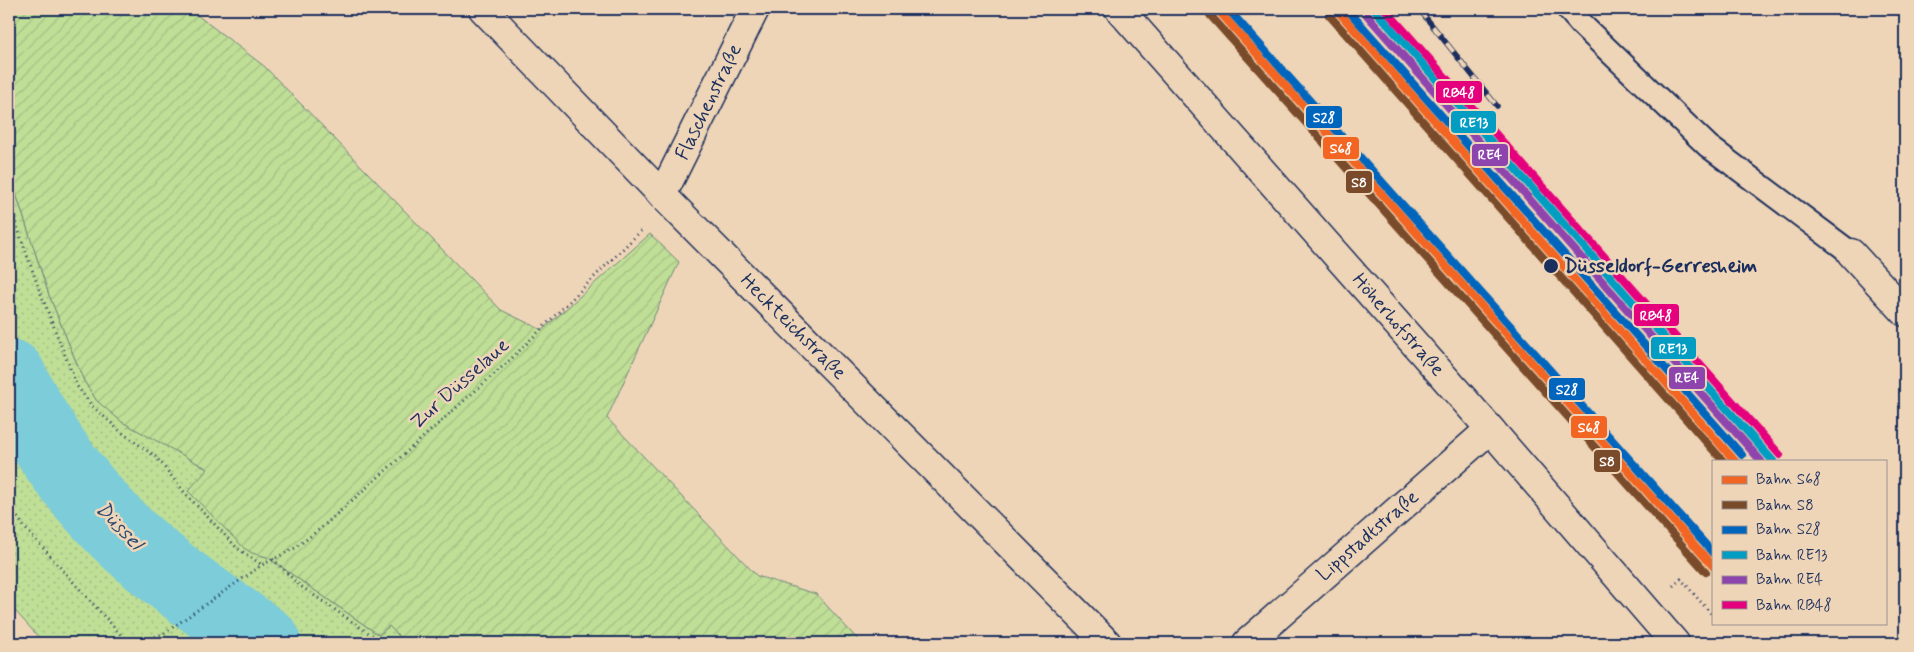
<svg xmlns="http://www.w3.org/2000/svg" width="1914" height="652" font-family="Mynerve,sans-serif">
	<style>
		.grass { fill: url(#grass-dots); stroke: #6d867a }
		.garden { fill: url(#garden-furrows); stroke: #6d867a }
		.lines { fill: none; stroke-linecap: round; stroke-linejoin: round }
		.river { stroke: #7dccd9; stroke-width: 74 }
		.lane-casing { stroke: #1b2f5e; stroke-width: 26 }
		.street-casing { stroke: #1b2f5e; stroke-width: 31 }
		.path { stroke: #1b2f5e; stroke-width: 3; stroke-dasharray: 1 4; stroke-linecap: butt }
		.lane { stroke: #efd5b7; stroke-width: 22 }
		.street { stroke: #efd5b7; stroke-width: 28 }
		.rail-casing { stroke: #1b2f5e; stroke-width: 5.5 }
		.rail { stroke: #efd5b7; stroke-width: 4; stroke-dasharray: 11; stroke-linecap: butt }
		.rail-1-casing { stroke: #efd5b7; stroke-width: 11 }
		.rail-2-casing { stroke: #efd5b7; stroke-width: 11 }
		.rail-3-casing { stroke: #efd5b7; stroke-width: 11 }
		.rail-4-casing { stroke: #efd5b7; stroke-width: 11 }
		.rail-5-casing { stroke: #efd5b7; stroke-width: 11 }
		.rail-6-casing { stroke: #efd5b7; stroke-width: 11 }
		.rail-1 { stroke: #f26522; stroke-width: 8 }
		.rail-2 { stroke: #7a4b2a; stroke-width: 8 }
		.rail-3 { stroke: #0065bd; stroke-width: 8 }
		.rail-4 { stroke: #039dc3; stroke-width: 8 }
		.rail-5 { stroke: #8e44ad; stroke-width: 8 }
		.rail-6 { stroke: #e5007d; stroke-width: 8 }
		.stop-dot { fill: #1b2f5e; stroke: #efd5b7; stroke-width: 2 }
		.labels { text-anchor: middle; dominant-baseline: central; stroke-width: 5; stroke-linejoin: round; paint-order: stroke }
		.street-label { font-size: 20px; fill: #1b2f5e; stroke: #efd5b7 }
		.stop-label { font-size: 20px; font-weight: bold; fill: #1b2f5e; stroke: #efd5b7; text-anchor: start }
		.water-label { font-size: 21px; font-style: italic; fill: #2a4770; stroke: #efd5b7 }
		.line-badge { stroke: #efd5b7; stroke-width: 2 }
		.badge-label { font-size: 14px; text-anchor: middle; font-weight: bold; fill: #fff }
	</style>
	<defs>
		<pattern id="grass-dots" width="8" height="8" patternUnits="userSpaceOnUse" patternTransform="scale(1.25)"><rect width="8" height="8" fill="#bfde96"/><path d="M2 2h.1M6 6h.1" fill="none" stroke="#a4bf84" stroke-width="1.8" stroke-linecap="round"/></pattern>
		<pattern id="garden-furrows" width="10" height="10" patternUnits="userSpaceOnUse" patternTransform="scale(1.25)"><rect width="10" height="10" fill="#bfde96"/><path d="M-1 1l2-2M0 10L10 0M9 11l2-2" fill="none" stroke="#a4bf84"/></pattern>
	</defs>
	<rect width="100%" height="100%" fill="#efd5b7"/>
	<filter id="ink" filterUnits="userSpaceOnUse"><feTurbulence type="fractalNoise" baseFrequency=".02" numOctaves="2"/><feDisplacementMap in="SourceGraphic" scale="10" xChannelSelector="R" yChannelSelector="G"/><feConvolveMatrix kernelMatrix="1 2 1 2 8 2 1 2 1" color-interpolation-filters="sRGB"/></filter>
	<g filter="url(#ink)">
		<g class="grass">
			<path d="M9,172l40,123 35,86 13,20 111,69 51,85 8,2 112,78 10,-9 17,17h-132l-151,-115 -71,-83 -43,-79z"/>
			<path d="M9,385l42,74 31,38 43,49 131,97h-212l-35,-39z"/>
		</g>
		<path class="garden" d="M9,9h180l75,57 237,244 41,20 108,-96 29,28 -72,156 150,158 59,18 45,49h-455l-17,-17 -10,9 -112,-78 -15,-4 -8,-5 -56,-57 20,-22 -86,-47 -25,-21 -13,-20 -35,-86 -40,-123z"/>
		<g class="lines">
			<path class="river" d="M9,376c28,57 65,110 110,155 43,42 96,76 145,112"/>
			<g class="lane-casing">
				<path id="lane" d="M1568,9l13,15 127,122 143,107"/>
			</g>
			<g class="street-casing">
				<g id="street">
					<path d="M483,9l186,193 438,441"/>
					<path d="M1119,9l371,420 185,214"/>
					<path d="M662,195l93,-186"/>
					<path d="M1851,253l54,59"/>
					<path d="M1247,643l243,-214"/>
				</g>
			</g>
			<g class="path">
				<path d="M9,204l30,85 38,97 15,20 28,25 36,26 30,37 51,54 25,17"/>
				<path d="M9,505l16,23 103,115"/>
				<path d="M273,559l26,26 84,58"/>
				<path d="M1673,586l8,-7 32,37"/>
				<path d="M136,643l27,-9 99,-69 33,-17 25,-19 191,-170 133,-131"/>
			</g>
			<use href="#lane" class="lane"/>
			<use href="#street" class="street"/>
			<g class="rail-casing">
				<path id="rail" d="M1419,9l78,97"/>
			</g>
			<use href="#rail" class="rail"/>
			<g class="rail-1-casing">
				<g id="rail-1">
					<path d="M1217,9l496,557"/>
					<path d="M1336,9l399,452"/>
				</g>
			</g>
			<g class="rail-2-casing">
				<g id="rail-2">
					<path d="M1210,15l496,557"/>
					<path d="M1329,15l394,446"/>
				</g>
			</g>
			<g class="rail-3-casing">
				<g id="rail-3">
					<path d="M1228,9l485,544"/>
					<path d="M1347,9l395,446"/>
				</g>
			</g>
			<g class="rail-4-casing">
				<path id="rail-4" d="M1374,9l399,452"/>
			</g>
			<g class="rail-5-casing">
				<path id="rail-5" d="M1367,15l394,446"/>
			</g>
			<g class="rail-6-casing">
				<path id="rail-6" d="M1385,9l395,446"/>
			</g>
			<use href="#rail-1" class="rail-1"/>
			<use href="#rail-2" class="rail-2"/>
			<use href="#rail-3" class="rail-3"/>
			<use href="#rail-4" class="rail-4"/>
			<use href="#rail-5" class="rail-5"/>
			<use href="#rail-6" class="rail-6"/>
		</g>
	</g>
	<circle class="stop-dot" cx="1551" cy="266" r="8"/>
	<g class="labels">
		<g class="street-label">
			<text transform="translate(709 102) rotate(-64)">Flaschenstraße</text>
			<text transform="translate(1398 325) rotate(49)">Höherhofstraße</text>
			<text transform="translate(793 327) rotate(45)">Heckteichstraße</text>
			<text transform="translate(460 384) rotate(-42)">Zur Düsselaue</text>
			<text transform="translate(1368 536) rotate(-41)">Lippstadtstraße</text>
		</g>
		<g class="stop-label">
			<text x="1564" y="266">Düsseldorf-Gerresheim</text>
		</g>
		<g class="water-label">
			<text transform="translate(119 526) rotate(46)">Düssel</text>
		</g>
	</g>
	<g class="line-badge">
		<rect x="1435" y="80" width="48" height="24" rx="5" fill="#e5007d"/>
		<rect x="1305" y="105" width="38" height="24" rx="5" fill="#0065bd"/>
		<rect x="1450" y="110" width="47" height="24" rx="5" fill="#039dc3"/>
		<rect x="1322" y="136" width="38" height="24" rx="5" fill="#f26522"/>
		<rect x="1471" y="143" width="38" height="24" rx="5" fill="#8e44ad"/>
		<rect x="1345" y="170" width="28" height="24" rx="5" fill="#7a4b2a"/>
		<rect x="1633" y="303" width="47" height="24" rx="5" fill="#e5007d"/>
		<rect x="1650" y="336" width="47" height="24" rx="5" fill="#039dc3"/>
		<rect x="1668" y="366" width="38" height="24" rx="5" fill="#8e44ad"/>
		<rect x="1548" y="377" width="38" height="24" rx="5" fill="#0065bd"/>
		<rect x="1570" y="415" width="38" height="24" rx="5" fill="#f26522"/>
		<rect x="1593" y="449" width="28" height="24" rx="5" fill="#7a4b2a"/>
	</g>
	<g class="badge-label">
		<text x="1459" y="97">RB48</text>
		<text x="1324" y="122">S28</text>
		<text x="1474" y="127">RE13</text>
		<text x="1341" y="153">S68</text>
		<text x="1490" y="159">RE4</text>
		<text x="1359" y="187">S8</text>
		<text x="1656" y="320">RB48</text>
		<text x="1673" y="353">RE13</text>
		<text x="1687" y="382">RE4</text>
		<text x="1567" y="394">S28</text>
		<text x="1589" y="432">S68</text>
		<text x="1607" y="466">S8</text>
	</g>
	<rect width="1914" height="652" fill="none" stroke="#efd5b7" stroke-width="30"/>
	<rect x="15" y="15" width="1884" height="622" fill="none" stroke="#1b2f5e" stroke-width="2" filter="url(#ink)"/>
	<rect x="1712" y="460" width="175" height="165" fill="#efd5b7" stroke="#9a9393"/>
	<rect x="1722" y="476" width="25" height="8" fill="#f26522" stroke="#9a9393"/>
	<text x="1756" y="484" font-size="15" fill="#1b2f5e">Bahn S68</text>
	<rect x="1722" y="501" width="25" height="8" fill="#7a4b2a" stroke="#9a9393"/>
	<text x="1756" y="510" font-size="15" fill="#1b2f5e">Bahn S8</text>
	<rect x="1722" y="526" width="25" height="8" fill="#0065bd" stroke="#9a9393"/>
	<text x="1756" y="534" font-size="15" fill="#1b2f5e">Bahn S28</text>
	<rect x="1722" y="551" width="25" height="8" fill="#039dc3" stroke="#9a9393"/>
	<text x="1756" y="560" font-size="15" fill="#1b2f5e">Bahn RE13</text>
	<rect x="1722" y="576" width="25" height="8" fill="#8e44ad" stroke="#9a9393"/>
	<text x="1756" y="584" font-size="15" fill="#1b2f5e">Bahn RE4</text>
	<rect x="1722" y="601" width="25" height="8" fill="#e5007d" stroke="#9a9393"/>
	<text x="1756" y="610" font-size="15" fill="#1b2f5e">Bahn RB48</text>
</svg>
